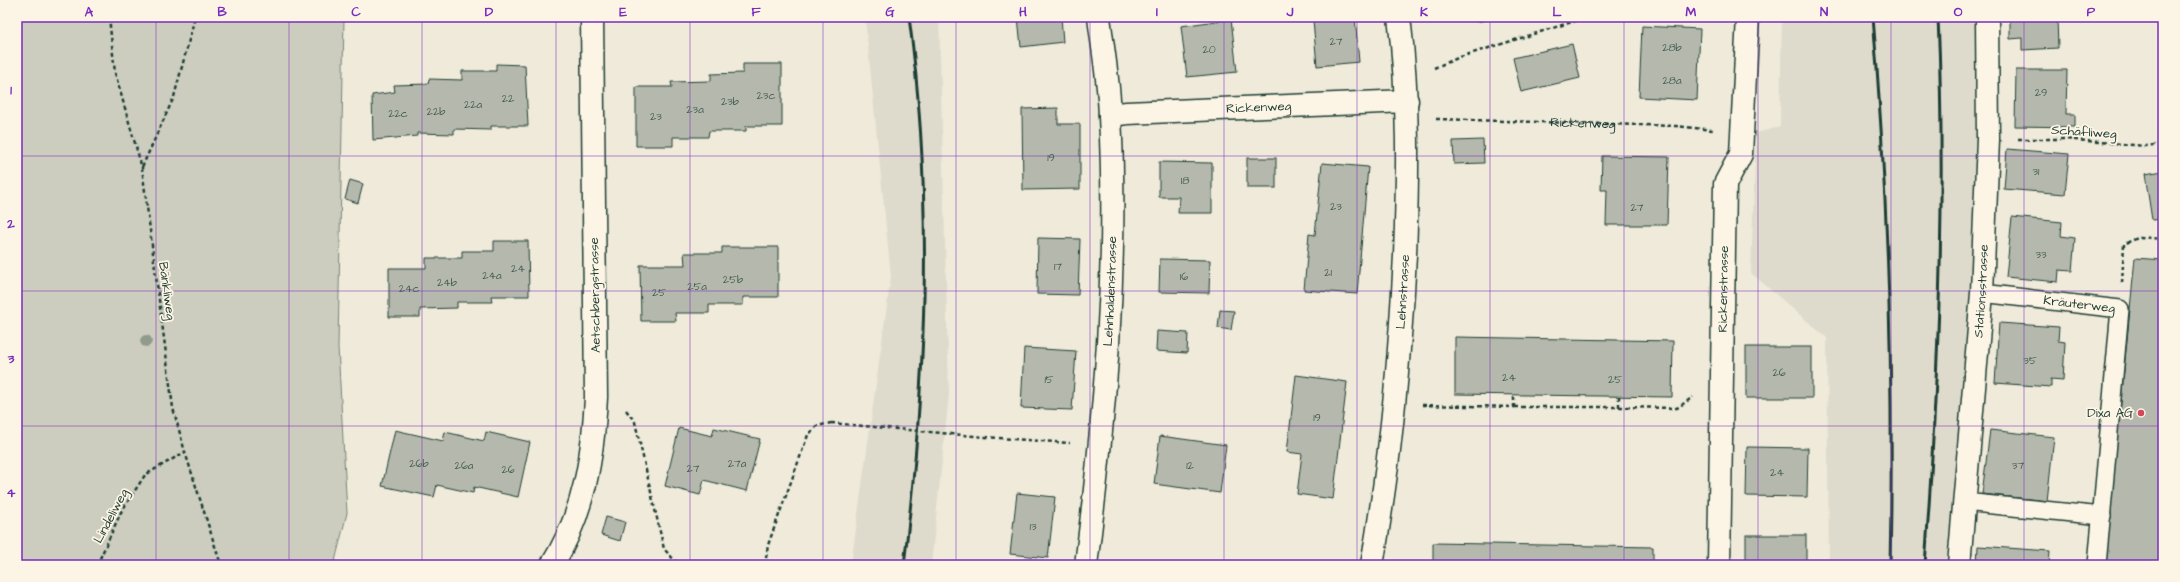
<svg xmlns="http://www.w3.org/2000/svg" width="2180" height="582" font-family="'Architects Daughter',sans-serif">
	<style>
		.built { fill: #dedbcc }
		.green { fill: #cccdbf; stroke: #76857a }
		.building { fill: #b5b9ad; stroke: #1f3d34 }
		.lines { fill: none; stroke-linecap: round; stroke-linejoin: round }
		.lane-casing { stroke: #1f3d34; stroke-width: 20 }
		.street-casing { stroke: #1f3d34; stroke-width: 25 }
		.path { stroke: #1f3d34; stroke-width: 2.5; stroke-dasharray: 4 3; stroke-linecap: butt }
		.lane { stroke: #fcf5e5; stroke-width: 17 }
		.street { stroke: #fcf5e5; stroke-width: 22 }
		.rail { stroke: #1f3d34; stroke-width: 3 }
		.path-bridge { stroke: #1f3d34; stroke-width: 2.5; stroke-dasharray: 4 3; stroke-linecap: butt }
		.tree { fill: #909b8e }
		.grid { fill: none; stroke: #7b2cbf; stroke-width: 1; stroke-opacity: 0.55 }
		.poi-dot { fill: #d1495b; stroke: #fcf5e5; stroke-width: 1.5 }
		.labels { text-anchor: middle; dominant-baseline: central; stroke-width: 3.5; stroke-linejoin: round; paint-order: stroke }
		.number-label { font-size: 11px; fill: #445c52 }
		.street-label { font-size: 13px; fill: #1f3d34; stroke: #fcf5e5 }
		.poi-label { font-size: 13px; fill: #1f3d34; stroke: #fcf5e5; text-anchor: end }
		.neatline { fill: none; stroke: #7b2cbf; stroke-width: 1.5 }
		.grid-label { font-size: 13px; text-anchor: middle; font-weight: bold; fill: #7b2cbf }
	</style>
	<rect width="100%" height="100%" fill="#efeada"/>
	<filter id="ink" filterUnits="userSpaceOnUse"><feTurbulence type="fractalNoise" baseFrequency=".025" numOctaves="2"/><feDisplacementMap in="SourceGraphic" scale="8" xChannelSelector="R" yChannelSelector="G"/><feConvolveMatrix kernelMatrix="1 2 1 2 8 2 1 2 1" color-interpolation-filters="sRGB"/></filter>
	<g filter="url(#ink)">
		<g class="built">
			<path d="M865,17h74l10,377 -18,171h-80l40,-289z"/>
			<path d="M1782,17h205l-28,548h-130l-2,-227 -76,-65 5,-140 24,-6z"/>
		</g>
		<path class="green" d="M17,17h327l-6,330 9,166 -13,52h-317z"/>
		<g class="building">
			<path d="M1018,17h43l2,25 -42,5z"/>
			<path d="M1341,17h14l4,45 -42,4 -4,-46z"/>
			<path d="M1475,17h23l-22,5z"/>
			<path d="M2010,17h47l1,31 -36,2v-12l-12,1z"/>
			<path d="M1231,19l6,53 -50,5 -6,-51z"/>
			<path d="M1642,26l58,3 -3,71 -58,-3z"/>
			<path d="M1572,44l8,34 -59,14 -8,-34z"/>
			<path d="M496,64l29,1 3,61h-37v4l-37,-1v5l-37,-1v3l-44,4 -1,-45 23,-3 -1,-7 34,-1 1,-5 33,1v-9h34z"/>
			<path d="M743,64h39v62h-36v5h-37l-1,6h-35v9h-37v-59h36l-1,-5 40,-1v-7l32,-1z"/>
			<path d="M2016,70h51l-1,44h9v13l-60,-1z"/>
			<path d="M1058,108v16h22v65l-57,1 -1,-81z"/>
			<path d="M1483,140l1,23 -30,1 -1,-23z"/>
			<path d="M2007,149l62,5 -4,40 -61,-5z"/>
			<path d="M1602,156l67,1 -2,68h-61l1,-35h-6z"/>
			<rect x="1247" y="158" width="29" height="30"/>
			<path d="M1159,162l53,1v50h-34l1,-16h-20z"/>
			<path d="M1322,163l46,4 -11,127 -53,-4 5,-56 6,1z"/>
			<path d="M2163,171v48l-11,1 -7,-46z"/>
			<path d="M350,180l13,4 -5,19 -13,-4z"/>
			<path d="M2012,217l50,5 -1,14 14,2 -3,33 -13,-1 -1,12 -52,-5z"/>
			<path d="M1038,238l42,1 -2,56 -41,-1z"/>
			<path d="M494,241h34l1,55h-38l1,6h-35v6l-37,1v8h-31v-49h37v-10h36v-7h32z"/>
			<path d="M722,247h56v50h-35v8h-34v8h-34l1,8h-35l-1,-56h45l-1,-12h38z"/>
			<path d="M2135,258l28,2v305h-58z"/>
			<path d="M1160,259l50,1 -1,33 -50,-1z"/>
			<path d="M1220,310l14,1 -3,19 -13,-2z"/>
			<path d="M1999,323l60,4 -1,14 7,1 -2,38 -12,-1v8l-56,-4z"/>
			<path d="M1157,331l31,2 -1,20 -31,-2z"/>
			<path d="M1455,337l218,4 -1,56 -217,-3z"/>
			<rect x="1746" y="347" width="66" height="51"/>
			<path d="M1024,348l52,3 -4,59 -51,-2z"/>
			<path d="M1296,375l51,7 -14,117 -36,-5 5,-40 -15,-2z"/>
			<path d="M679,428l33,8 2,-8 46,11 -13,52 -43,-11 -4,15 -35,-9z"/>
			<path d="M395,430l48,11 2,-9 39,9 2,-9 44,10 -12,55 -44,-10 -1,6 -36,-8 -3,12 -52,-11z"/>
			<path d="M1990,430l64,7 -7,64 -65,-7z"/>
			<path d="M1160,436l66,9 -6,48 -66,-9z"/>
			<path d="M1747,447l61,1 -1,49 -61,-1z"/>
			<path d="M1017,493l38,4 -7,61 -38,-4z"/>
			<path d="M606,517l19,5 -5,19 -19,-6z"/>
			<rect x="1746" y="535" width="60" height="30"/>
			<path d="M1433,543l220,4v18h-220z"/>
			<path d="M1978,546l72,5 -1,14h-72z"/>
		</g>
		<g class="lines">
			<g class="lane-casing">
				<g id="lane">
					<path id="s2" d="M1982,293l138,16 -23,256"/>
					<path d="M1964,502l138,14"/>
				</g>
			</g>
			<g class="street-casing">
				<g id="street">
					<path id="s3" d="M1110,115l17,-2 280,-12"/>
					<path d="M552,565c32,-51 41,-108 44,-168l-4,-380"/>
					<path id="s4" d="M1086,565c19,-150 32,-298 24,-449 -1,-33 -7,-66 -11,-99"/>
					<path id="s5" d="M1372,565c18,-102 28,-206 33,-310 3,-80 4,-158 -6,-238"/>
					<path id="s6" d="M1719,565l6,-381 16,-30 7,-137"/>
					<path id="s7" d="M1959,565l23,-272 6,-154 -1,-122"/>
				</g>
			</g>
			<g class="path">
				<path d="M109,17l6,56 27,95 31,240 12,44 36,113"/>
				<path d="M1434,68l26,-11 128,-40"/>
				<path id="s1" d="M1436,119l240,7 37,4"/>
				<path d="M2018,139h46l81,7 18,-2"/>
				<path d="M142,167l32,-70 21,-80"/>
				<path d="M2122,283l2,-39 16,-7 23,2"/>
				<path d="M1422,405l92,2v-12"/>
				<path d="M1514,407h105v-11"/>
				<path d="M1619,407l58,1 16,-11"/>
				<path d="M626,410l9,12 29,127 15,16"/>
				<path d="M985,437l85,6"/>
				<path d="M97,565l24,-53 24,-37 40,-23"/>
				<path d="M765,565l3,-20 40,-110 9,-9 14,-3"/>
			</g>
			<use href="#lane" class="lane"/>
			<use href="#street" class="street"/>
			<g class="rail">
				<path d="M1873,17c15,182 21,365 17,548"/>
				<path d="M904,565c22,-183 30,-365 5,-548"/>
				<path d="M1925,565c13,-183 21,-365 13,-548"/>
			</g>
			<path class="path-bridge" d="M831,423l154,14"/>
		</g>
		<circle class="tree" cx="146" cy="341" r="6"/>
	</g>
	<path class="grid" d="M156,17v548M289,17v548M422,17v548M556,17v548M690,17v548M823,17v548M956,17v548M1090,17v548M1224,17v548M1357,17v548M1490,17v548M1624,17v548M1758,17v548M1891,17v548M2024,17v548M17,156h2146M17,291h2146M17,426h2146"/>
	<circle class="poi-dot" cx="2141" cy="413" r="4"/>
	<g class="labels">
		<g class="number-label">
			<text x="1336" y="41">27</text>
			<text x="1672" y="47">28b</text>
			<text x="1209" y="49">20</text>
			<text x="1672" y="80">28a</text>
			<text x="2041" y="92">29</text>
			<text x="766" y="95">23c</text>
			<text x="508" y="98">22</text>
			<text x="730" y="101">23b</text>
			<text x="473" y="104">22a</text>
			<text x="695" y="109">23a</text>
			<text x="436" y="111">22b</text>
			<text x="398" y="113">22c</text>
			<text x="656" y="116">23</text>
			<text x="1051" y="157">19</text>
			<text x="2036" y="171">31</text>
			<text x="1185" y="180">18</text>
			<text x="1336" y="206">23</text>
			<text x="1637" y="207">27</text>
			<text x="2041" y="254">33</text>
			<text x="1058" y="266">17</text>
			<text x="518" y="268">24</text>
			<text x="1328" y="272">21</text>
			<text x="492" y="275">24a</text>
			<text x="1184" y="276">16</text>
			<text x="733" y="279">25b</text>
			<text x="447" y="282">24b</text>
			<text x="697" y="286">25a</text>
			<text x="409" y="288">24c</text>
			<text x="659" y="292">25</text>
			<text x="2030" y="360">35</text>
			<text x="1779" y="372">26</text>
			<text x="1509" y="377">24</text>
			<text x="1049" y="379">15</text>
			<text x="1615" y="379">25</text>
			<text x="1317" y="417">19</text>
			<text x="419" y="463">26b</text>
			<text x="737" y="463">27a</text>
			<text x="464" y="465">26a</text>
			<text x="1190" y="465">12</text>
			<text x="2018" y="465">37</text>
			<text x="693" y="468">27</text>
			<text x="508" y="469">26</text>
			<text x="1777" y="472">24</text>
			<text x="1033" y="526">13</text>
		</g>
		<g class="street-label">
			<text stroke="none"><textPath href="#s3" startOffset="149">Rickenweg</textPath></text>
			<text stroke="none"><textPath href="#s1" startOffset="147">Rickenweg</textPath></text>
			<text transform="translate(2084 132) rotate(4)">Schäfliweg</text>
			<text stroke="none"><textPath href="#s6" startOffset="276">Rickenstrasse</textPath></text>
			<text transform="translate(167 291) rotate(82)">Bänkliweg</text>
			<text stroke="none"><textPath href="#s4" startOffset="275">Lehnhaldenstrasse</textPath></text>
			<text stroke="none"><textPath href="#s7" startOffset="275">Stationsstrasse</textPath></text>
			<text stroke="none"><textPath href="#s5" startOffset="275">Lehnstrasse</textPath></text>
			<text transform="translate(595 295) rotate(-91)">Aetschbergstrasse</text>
			<text stroke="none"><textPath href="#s2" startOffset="98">Kräuterweg</textPath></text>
			<text transform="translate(111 516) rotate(-62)">Lindeliweg</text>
		</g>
		<g class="poi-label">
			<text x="2133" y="413">Dixa AG</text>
		</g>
	</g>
	<rect width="2180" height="582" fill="none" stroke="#fcf5e5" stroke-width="44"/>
	<rect x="22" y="22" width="2136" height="538" class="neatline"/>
	<g class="grid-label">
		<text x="89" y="16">A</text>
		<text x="222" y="16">B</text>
		<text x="356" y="16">C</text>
		<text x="489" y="16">D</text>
		<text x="623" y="16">E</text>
		<text x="756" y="16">F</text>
		<text x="890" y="16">G</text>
		<text x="1023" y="16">H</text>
		<text x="1157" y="16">I</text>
		<text x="1290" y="16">J</text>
		<text x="1424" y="16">K</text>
		<text x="1557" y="16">L</text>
		<text x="1691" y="16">M</text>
		<text x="1824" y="16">N</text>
		<text x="1958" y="16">O</text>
		<text x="2091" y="16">P</text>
		<text x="11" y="94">1</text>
		<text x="11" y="228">2</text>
		<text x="11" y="363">3</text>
		<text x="11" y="497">4</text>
	</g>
</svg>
